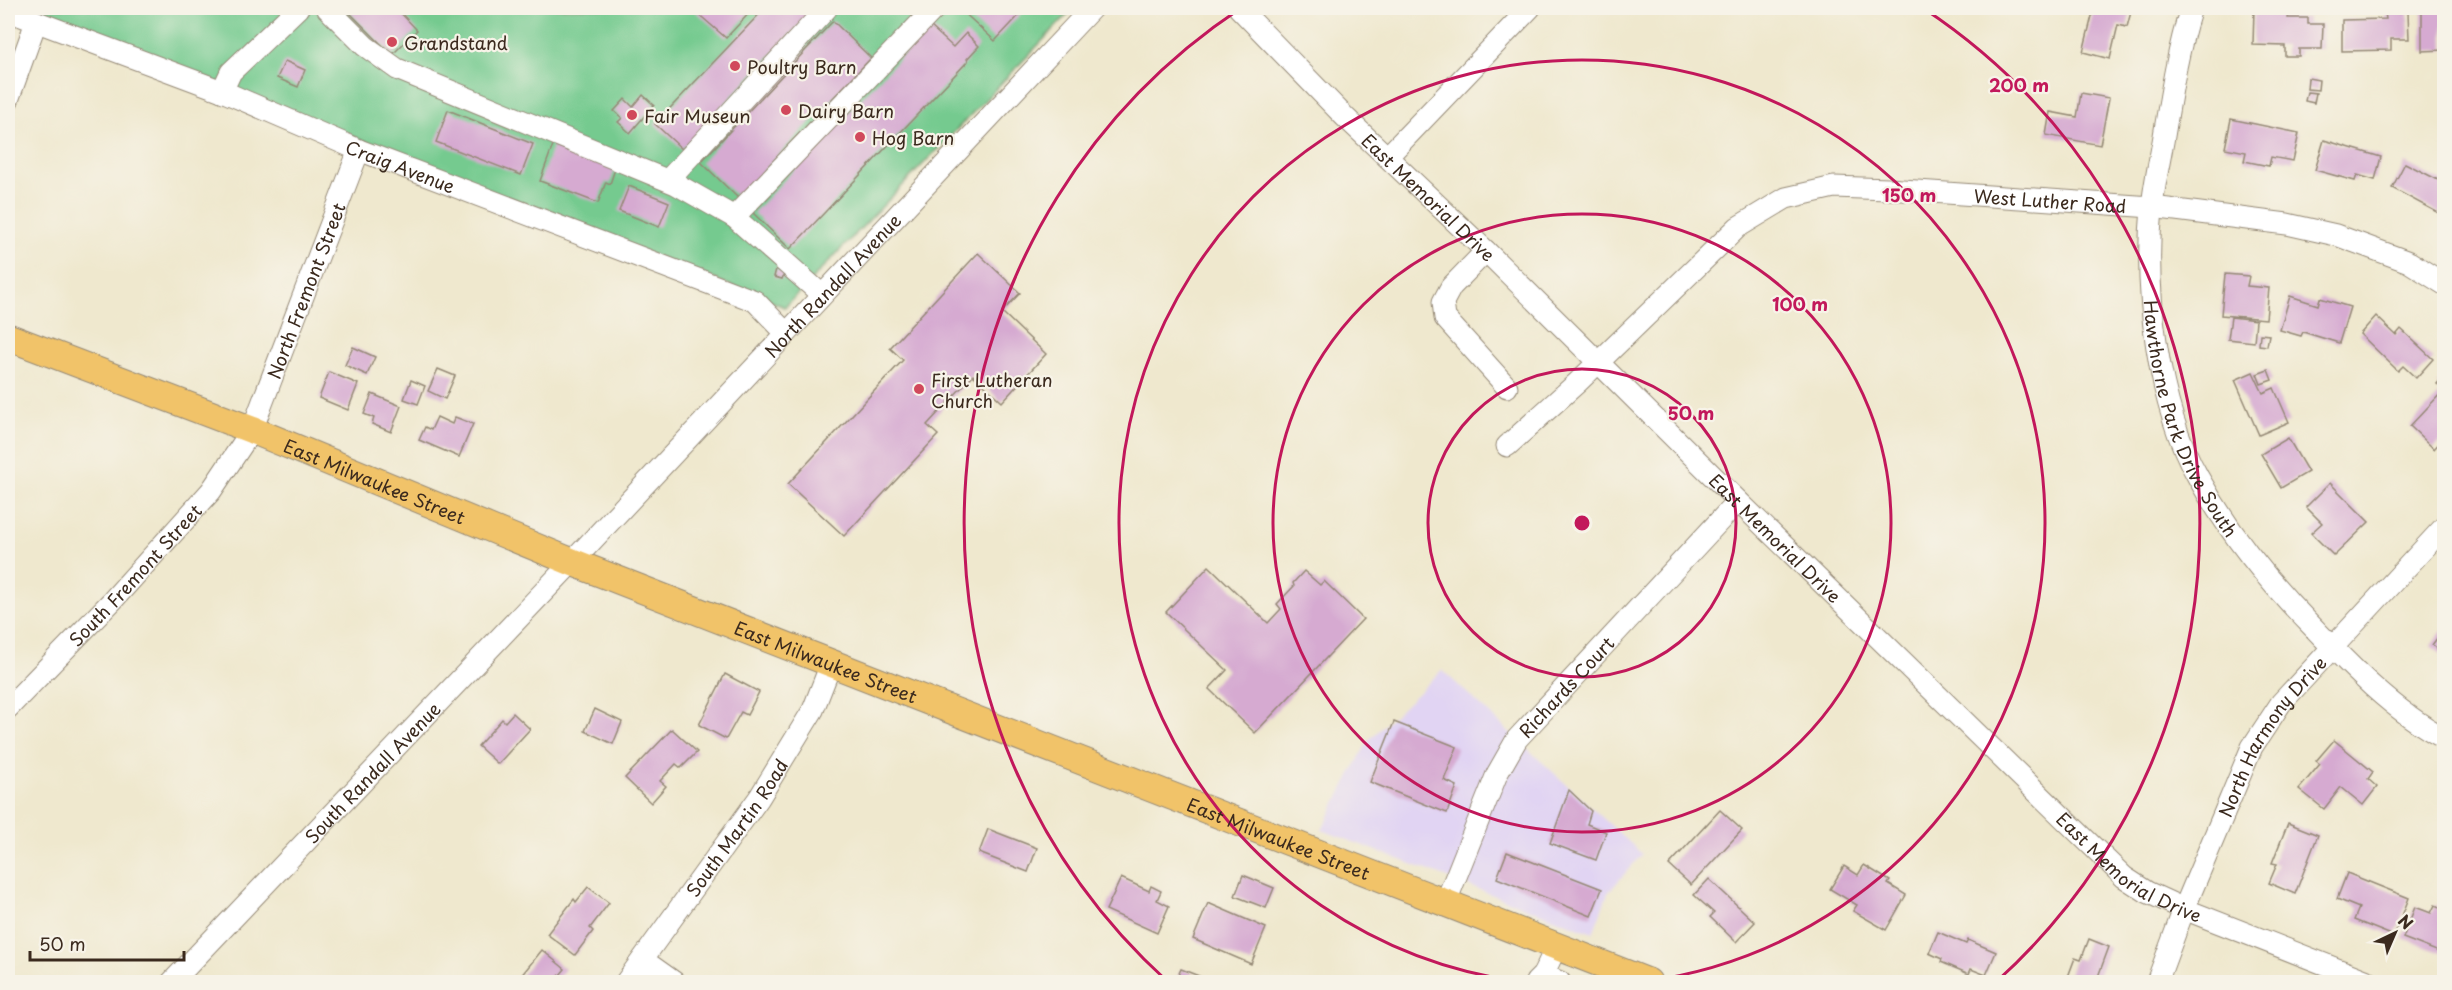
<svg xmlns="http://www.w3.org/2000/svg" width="2452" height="990" font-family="'Playpen Sans',sans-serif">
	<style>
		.built { fill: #e1d4f3 }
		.green { fill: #74ca8f; stroke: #587a56; stroke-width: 1.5 }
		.building { fill: #d6aad1 }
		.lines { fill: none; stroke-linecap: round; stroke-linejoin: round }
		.minor-casing { stroke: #958976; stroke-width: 23 }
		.major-casing { stroke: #958976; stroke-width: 29 }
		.minor { stroke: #fff; stroke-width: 21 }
		.major { stroke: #f1c369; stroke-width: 27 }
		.ring { fill: none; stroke: #c2185b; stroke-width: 3 }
		.poi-dot { fill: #d1495b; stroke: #f7f3e8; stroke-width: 2 }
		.labels { text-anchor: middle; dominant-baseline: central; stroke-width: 4.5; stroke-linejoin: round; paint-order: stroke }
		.poi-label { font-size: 18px; fill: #3b2a1e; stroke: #f7f3e8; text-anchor: start }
		.street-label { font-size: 18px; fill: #3b2a1e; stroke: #f7f3e8 }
		.centre { fill: #c2185b; stroke: #f7f3e8; stroke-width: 3 }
		.ring-label { font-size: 18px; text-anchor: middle; font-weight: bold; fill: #c2185b; stroke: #f7f3e8; stroke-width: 4.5; stroke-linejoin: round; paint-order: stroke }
	</style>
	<rect width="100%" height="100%" fill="#f7f3e8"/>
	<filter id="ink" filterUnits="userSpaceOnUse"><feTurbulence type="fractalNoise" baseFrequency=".0167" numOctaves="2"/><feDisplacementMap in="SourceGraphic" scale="12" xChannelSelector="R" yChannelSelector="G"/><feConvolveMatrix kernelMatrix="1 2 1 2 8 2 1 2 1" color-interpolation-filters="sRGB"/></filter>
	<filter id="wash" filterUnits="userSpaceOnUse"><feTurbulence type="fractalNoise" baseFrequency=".008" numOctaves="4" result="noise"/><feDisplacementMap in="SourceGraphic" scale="24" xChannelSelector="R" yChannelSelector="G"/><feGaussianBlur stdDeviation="1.35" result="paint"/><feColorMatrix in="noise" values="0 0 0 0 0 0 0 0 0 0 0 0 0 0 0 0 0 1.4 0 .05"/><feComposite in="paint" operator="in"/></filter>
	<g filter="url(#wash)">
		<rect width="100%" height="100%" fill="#efe8ce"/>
		<path class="built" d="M1442,670l200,184 -34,39 -15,40 -271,-103 46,-89z"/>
		<path class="green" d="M27,8h1047l-289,299z"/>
		<g id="blocks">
			<g class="building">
				<path d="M345,8h51l21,22 -25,25z"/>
				<path d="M698,8h56l-28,30 -31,-27z"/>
				<path d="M765,8h51l-134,141 -27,-25z"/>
				<path d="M959,8h67l-31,33z"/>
				<path d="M2094,8h38l-5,19 -9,-2 -8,34 -27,-7z"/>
				<path d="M2254,8l34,1v9h20v6h15l-1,25h-23v7h-14v-10l-32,-1z"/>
				<path d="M2422,11h21l1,39 -22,1z"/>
				<path d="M2408,12l1,27h-18v11l-49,1v-31l44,-1 -1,-6z"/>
				<path d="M833,21l38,37 -133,140 -37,-36z"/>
				<path d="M930,26l23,21 13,-14 13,13 -12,13 1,2 -178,188 -37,-36z"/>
				<path d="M285,61l20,9 -7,17 -21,-9z"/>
				<path d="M2308,78l11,2 -1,10 -11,-1z"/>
				<path d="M2307,92l9,1 -2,10 -9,-2z"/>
				<path d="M2081,93l28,5 -9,47 -54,-10 4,-23 27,5z"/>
				<path d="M643,95l11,10 -24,28 -12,-11 4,-4 -8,-7 11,-12 8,8z"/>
				<path d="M448,110l85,34 -12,31 -85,-33z"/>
				<path d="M2231,119l68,14 -6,28 -22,-4 -2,9 -25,-5 2,-9 -21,-4z"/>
				<path d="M2324,140l57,17 -6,23 -18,-5 -2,6 -40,-11z"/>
				<path d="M553,145l62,24 -5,15 -4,-2 -8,21 -58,-22z"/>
				<path d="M2405,163l39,20v33l-52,-28z"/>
				<path d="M629,186l40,16 -10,25 -40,-16z"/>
				<path d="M978,253l42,40 -18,19 44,42 -44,48 -29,-27 -46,50 11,10 -94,101 -56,-52 115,-124 -13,-12z"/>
				<path d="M776,269l9,3 -3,7 -8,-2z"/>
				<path d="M2225,274l24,2 -2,10 22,2 -3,31 -45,-4z"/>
				<path d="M2290,296l28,9 2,-7 30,9 -11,36 -36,-11 -2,4 -21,-6z"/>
				<path d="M2376,316l20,19 5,-6 32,30 -17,19 -13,-12 -5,5 -38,-37z"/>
				<path d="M2231,317l25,3 -2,22 -26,-3z"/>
				<path d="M2260,334l9,1 -2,11 -8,-1z"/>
				<path d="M353,347l22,10 -8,18 -22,-10z"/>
				<path d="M438,369l17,7 -10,23 -17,-8z"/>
				<path d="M2268,370l4,10 -11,4 -4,-10z"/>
				<path d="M329,372l29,12 -10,26 -29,-12z"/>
				<path d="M2253,372l10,21 11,-5 15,34 -30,13 -24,-55z"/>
				<path d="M2444,376v62l-10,11 -24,-23 34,-36 -7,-6z"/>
				<path d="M411,380l14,6 -7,18 -14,-5z"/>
				<path d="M372,394l29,12 -10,26 -19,-8 2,-6 -10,-4z"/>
				<path d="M437,417l15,7 3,-7 18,7 -14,33 -40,-17 6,-13 6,3z"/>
				<path d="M2288,438l20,34 -27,16 -20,-34z"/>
				<path d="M2330,483l39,39 -35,34 -23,-23 11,-10 -16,-16z"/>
				<path d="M1209,566l59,57 13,-14 -4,-5 17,-18 -1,-3 11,-12 16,14 4,-4 39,38 -108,114 -46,-44 18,-19 -61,-58z"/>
				<path d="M2444,629v27l-12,-11z"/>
				<path d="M725,674l34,18 -12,23 -6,-3 -15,27 -27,-14z"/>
				<path d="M595,709l27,13 -9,22 -28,-13z"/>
				<path d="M513,713l17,16 -32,35 -20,-18 24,-27 3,3z"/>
				<path d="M1394,722l63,25 -13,33 13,6 -10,27 -77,-31z"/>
				<path d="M672,729l25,23 -16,16 -5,-4 -16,17 6,5 -15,17 -26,-25z"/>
				<path d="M2334,740l39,32 -5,7 9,8 -14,18 -22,-18 -17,22 -25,-20 21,-25 -4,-3z"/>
				<path d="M1569,790l22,21 -4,13 19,8 -10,28 -46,-17z"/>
				<path d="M1720,810l22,20 -51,55 -22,-20z"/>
				<path d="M2288,823l30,12 -23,59 -26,-11 8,-19 -5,-1z"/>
				<path d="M988,829l49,19 -9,24 -49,-19z"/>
				<path d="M1507,852l95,37 -11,27 -94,-38z"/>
				<path d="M1864,865l26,16 -2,3 18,11 -20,35 -33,-19 4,-6 -27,-16 14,-23 14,9z"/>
				<path d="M2347,873l62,25 -15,38 -40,-16 5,-12 -22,-9z"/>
				<path d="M1243,875l31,13 -8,20 -31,-12z"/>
				<path d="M1121,878l28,13 2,-5 10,5 -4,9 12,6 -12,27 -51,-23z"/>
				<path d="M1709,879l46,43 -19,20 -26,-25 4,-4 -20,-18z"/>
				<path d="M588,887l21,16 -19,25 3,3 -18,24 -28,-21 27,-35 2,3z"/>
				<path d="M1208,903l58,25 -15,36 -58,-25z"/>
				<path d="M2435,905l9,4v45l-41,-16 12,-31 16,6z"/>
				<path d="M1938,932l28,12 2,-4 28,12 -10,23 -15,-6 -2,5 -28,-12 1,-3 -13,-6z"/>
				<path d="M2089,939l20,8 -13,35h-30l9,-24 6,2z"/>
				<path d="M542,950l23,19 -11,13h-38z"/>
				<path d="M1181,969l33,13h-39z"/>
			</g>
		</g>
	</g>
	<g filter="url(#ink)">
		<use href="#blocks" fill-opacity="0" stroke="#958976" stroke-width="1.5"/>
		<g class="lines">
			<g class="minor-casing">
				<g id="minor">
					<path d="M327,8l38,38 32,23 279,115 58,33 87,77"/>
					<path id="s1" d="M1239,8l106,109 141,134 252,250 386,376 23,15 37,17 186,73"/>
					<path id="s2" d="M2191,8c-13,41 -20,85 -27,128 -4,24 -10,48 -12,72 -8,81 5,197 46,269 30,55 69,103 112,147 40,42 83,87 134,114"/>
					<path id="s3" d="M8,11l214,80 137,59 396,151 30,31"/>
					<path d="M222,91l9,-19 67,-64"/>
					<path d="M8,100l28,-78"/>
					<path d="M1388,156l142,-148"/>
					<path d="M668,180l159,-172"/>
					<path d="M734,217l201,-209"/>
					<path d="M1486,251l-35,36 -8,15 2,16 62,69"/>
					<path id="s4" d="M1507,446l71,-64 160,-155 48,-29 48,-11 54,2 264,18 135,17 49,11 73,27 35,22"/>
					<path id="s5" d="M8,708l104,-107 99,-110 41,-61 107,-280"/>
					<path id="s6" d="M1445,904l52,-130 20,-35 221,-238"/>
					<path d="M643,960l31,22"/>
					<path d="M1543,975l17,7"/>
					<path id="s7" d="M172,982l400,-420 520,-554"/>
					<path id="s8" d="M626,982l133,-184 54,-88 18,-46"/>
					<path d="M1536,982l7,-7 13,-28"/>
					<path id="s9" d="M2157,982l27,-73 68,-162 29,-44 163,-176"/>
				</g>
			</g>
			<g class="major-casing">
				<g id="major">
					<path id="s10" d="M8,337l244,93 320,132 1076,420"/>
				</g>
			</g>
			<use href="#minor" class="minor"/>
			<use href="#major" class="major"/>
		</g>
	</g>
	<g class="ring">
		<circle cx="1582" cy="523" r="154"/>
		<circle cx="1582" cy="523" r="309"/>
		<path d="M1522 982A463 463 0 1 1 1642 982"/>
		<path d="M1168 982A618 618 0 0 1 1241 8M1923 8A618 618 0 0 1 1996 982"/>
	</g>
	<g class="poi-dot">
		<circle cx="392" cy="42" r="6"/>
		<circle cx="735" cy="66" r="6"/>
		<circle cx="786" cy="110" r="6"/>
		<circle cx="632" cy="115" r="6"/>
		<circle cx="860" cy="137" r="6"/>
		<circle cx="919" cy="389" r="6"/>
	</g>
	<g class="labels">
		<g class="poi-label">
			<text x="404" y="42">Grandstand</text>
			<text x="747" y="66">Poultry Barn</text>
			<text x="798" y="110">Dairy Barn</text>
			<text x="644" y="115">Fair Museun</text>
			<text x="872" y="137">Hog Barn</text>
			<text x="931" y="379">First Lutheran<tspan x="931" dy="21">Church</tspan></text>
		</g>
		<g class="street-label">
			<text stroke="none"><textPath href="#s3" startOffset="422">Craig Avenue</textPath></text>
			<text stroke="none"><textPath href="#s1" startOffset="268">East Memorial Drive</textPath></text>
			<text stroke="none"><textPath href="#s4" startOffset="640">West Luther Road</textPath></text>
			<text stroke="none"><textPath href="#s7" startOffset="960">North Randall Avenue</textPath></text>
			<text stroke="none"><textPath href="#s5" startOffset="520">North Fremont Street</textPath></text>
			<text stroke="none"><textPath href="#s2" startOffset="422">Hawthorne Park Drive South</textPath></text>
			<text stroke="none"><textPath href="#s10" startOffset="394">East Milwaukee Street</textPath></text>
			<text stroke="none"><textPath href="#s1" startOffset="754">East Memorial Drive</textPath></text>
			<text stroke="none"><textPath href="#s5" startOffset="184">South Fremont Street</textPath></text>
			<text stroke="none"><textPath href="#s10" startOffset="880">East Milwaukee Street</textPath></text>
			<text stroke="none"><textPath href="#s6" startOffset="252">Richards Court</textPath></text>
			<text stroke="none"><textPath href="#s9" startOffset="273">North Harmony Drive</textPath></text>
			<text stroke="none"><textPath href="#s7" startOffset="290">South Randall Avenue</textPath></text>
			<text stroke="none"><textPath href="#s8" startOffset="190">South Martin Road</textPath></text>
			<text stroke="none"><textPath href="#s10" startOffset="1366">East Milwaukee Street</textPath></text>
			<text stroke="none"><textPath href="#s1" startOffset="1239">East Memorial Drive</textPath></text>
		</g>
	</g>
	<circle cx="1582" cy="523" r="9" class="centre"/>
	<g class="ring-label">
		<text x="2019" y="92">200 m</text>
		<text x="1909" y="202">150 m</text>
		<text x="1800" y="311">100 m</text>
		<text x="1691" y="420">50 m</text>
	</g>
	<rect width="2452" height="990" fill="none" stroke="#f7f3e8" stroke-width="30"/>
	<g transform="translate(2395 933) rotate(44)" stroke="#f7f3e8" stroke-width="4.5" paint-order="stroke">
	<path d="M0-4.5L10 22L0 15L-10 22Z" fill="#3b2a1e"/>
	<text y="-9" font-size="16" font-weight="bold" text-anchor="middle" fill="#3b2a1e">N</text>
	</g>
	<path d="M30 951v9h154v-9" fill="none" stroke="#3b2a1e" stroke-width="3"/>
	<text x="39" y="951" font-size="18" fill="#3b2a1e" stroke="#f7f3e8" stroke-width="4.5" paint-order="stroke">50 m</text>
</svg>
